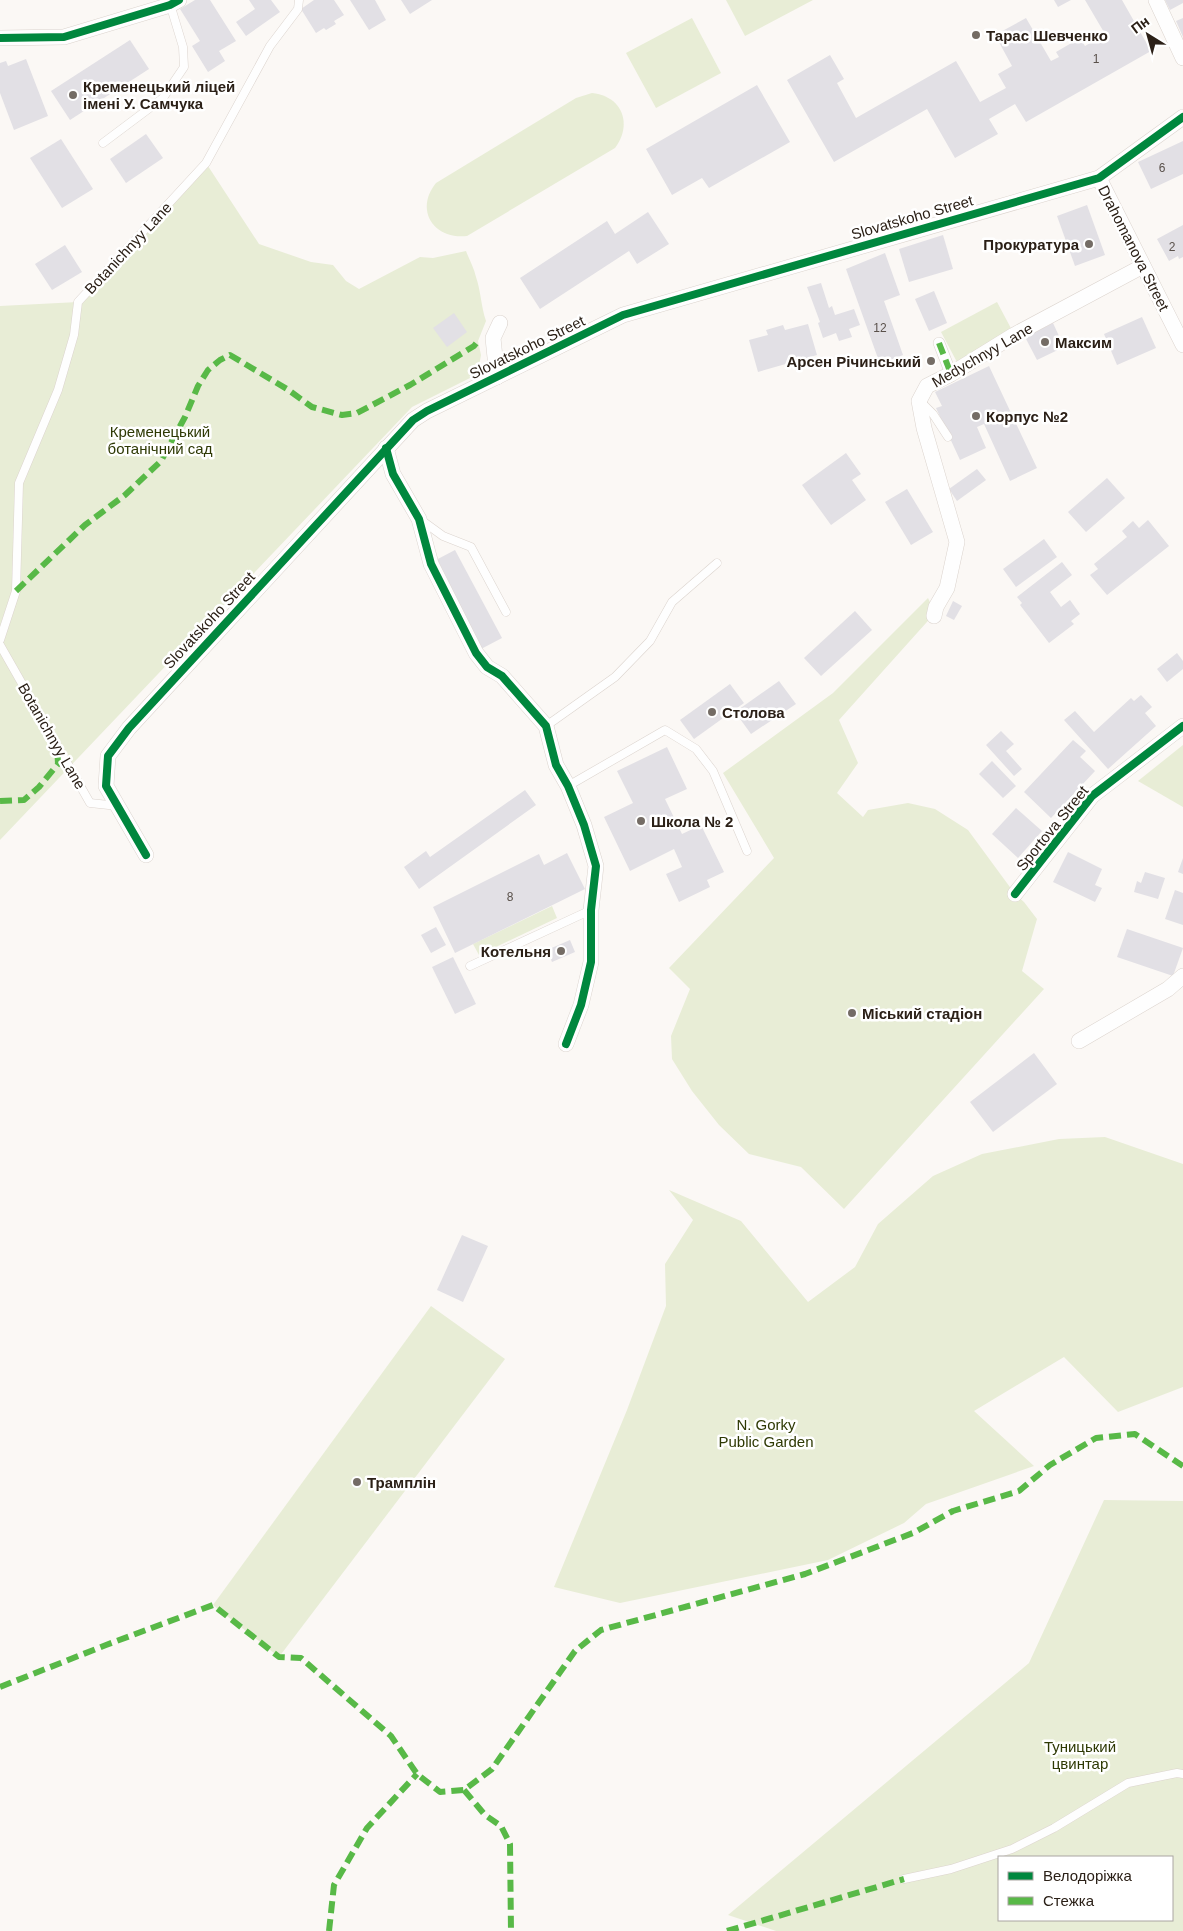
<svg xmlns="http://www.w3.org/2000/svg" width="1183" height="1931" font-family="Helvetica,sans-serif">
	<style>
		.green { fill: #e8edd6; fill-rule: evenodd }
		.building { fill: #e2e0e5 }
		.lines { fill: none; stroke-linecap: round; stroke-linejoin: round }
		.service-casing { stroke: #dcd4ce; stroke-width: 9 }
		.pedestrian-casing { stroke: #dcd4ce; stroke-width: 12 }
		.minor-casing { stroke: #dcd4ce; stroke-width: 16 }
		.service { stroke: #fefefe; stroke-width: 8 }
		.pedestrian { stroke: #fefefe; stroke-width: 11 }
		.minor { stroke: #fefefe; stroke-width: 15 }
		.quiet { stroke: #58b947; stroke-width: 6; stroke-dasharray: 12 6; stroke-linecap: butt }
		.cycleway-casing { stroke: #fff; stroke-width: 11 }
		.cycleway { stroke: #00873e; stroke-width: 8 }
		.poi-dot { fill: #746c65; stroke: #fff; stroke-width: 2 }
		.labels { text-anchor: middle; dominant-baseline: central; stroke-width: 5; stroke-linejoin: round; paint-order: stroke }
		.number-label { font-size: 12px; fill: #59504a }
		.poi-label { font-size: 15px; font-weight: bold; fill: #2b2017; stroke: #fff; text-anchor: start }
		.street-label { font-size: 15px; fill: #2b2017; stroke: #fff }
		.park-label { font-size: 15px; fill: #2e3904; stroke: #fff }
	</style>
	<rect width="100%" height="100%" fill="#fbf8f5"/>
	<g class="green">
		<path d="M726,0h87l-68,36z"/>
		<path d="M692,18l29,55 -65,35 -30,-55z"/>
		<path d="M592,93c30,3 41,31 23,55l-148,88c-33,4 -53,-26 -31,-53l140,-85z"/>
		<path d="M206,163l53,81 52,18 22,3 13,16 13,8 61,-32 13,1 33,-7c3,8 8,17 10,26 5,15 5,29 10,44l-8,20 3,14 -2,11 -5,10 -62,31 -412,433v-534l78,-4z"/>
		<path d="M997,302l17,32 -56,30 -17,-32z"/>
		<path d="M928,598l7,15 -96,107 19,43 -21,30 26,24 5,-7 40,-7 27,6 33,21 47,64 9,8 13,17 -15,52 22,18 -200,220 -43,-42 -52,-13 -30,-29 -27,-34 -20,-32 -1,-23 19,-47 -21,-21 105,-110 -51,-85 110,-80z"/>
		<path d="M1183,745v62l-45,-26z"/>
		<path d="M552,906l5,12 -78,37 -6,-11z"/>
		<path d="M1105,1137l78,27v223l-65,25 -54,-55 -90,54 60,55 -108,38 -22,19 -76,37 -208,43 -66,-16 73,-177 39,-104 -1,-42 28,-44 -24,-30 72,31 67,81 47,-35 23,-43 55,-48 49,-22 77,-15z"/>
		<path d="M431,1306l74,53 -226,298 -66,-52z"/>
		<path d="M1104,1500l79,1v430h-407l-48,-16 301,-252zM999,1857h173v63h-173z"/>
	</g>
	<g class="building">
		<path d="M195,0h15l26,41 -17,10 6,10 -17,11 -16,-26 8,-5 -20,-32z"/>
		<path d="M249,0h22l9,12 -34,24 -10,-14 19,-13z"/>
		<path d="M314,0h20l10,15 -10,6 2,3 -10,6 -2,-2 -8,5 -15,-24z"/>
		<path d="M350,0h25l11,20 -17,10z"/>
		<path d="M401,0h31l-22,14z"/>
		<path d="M1054,0h17l-13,7z"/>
		<path d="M1085,0h37l29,51 -125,71 -11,-18 -26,15 9,15 -43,24 -28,-49 -93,53 -47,-82 43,-25 14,24 -7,4 19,35 100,-57 24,41 26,-14 -8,-14 14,-8 -17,-31 31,-17 25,43 8,-4 -3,-5 24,-14 5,8 20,-12z"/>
		<path d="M1165,0h18v3l-13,7z"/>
		<path d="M1183,18v19l-7,-16z"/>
		<path d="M130,40l19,29 -79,51 -19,-29z"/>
		<path d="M26,59l22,57 -34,14 -14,-37v-30l6,-2 2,5z"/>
		<path d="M757,85l33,57 -81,46 -7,-10 -30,17 -26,-46z"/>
		<path d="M146,134l17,24 -37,25 -16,-24z"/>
		<path d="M61,139l32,50 -31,19 -32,-50z"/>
		<path d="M1183,141v33l-32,15 -13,-27z"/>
		<path d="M1087,205l18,50 -30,11 -18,-50z"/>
		<path d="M648,212l21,32 -32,20 -8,-13 -89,58 -20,-31 87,-57 8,13z"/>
		<path d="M1183,225v32l-4,2 -1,-3 -9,5 -12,-22z"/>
		<path d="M943,235l10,34 -44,13 -10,-33z"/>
		<path d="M65,245l17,27 -30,18 -17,-26z"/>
		<path d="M885,253l15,42 -16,6 19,54 -23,9 -34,-95z"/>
		<path d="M821,283l8,25 3,-2 3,9 19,-6 6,16 -11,4 3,8 -13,4 -3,-8 -13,5 -5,-15 2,-1 -13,-35z"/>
		<path d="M934,291l13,32 -18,8 -14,-32z"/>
		<path d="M454,313l13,19 -20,15 -14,-19z"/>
		<path d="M1142,317l14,31 -39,17 -13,-31z"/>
		<path d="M1053,323l11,24 -27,13 -12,-23z"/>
		<path d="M808,324l9,31 -59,17 -9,-32 19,-5 -2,-5 17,-5 2,5z"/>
		<path d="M989,366l48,102 -27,13 -26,-57 -7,3 9,21 -26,12 -24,-52 6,-2 -7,-14z"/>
		<path d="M846,453l15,21 -9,6 14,20 -35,25 -29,-40z"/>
		<path d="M977,469l9,11 -29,21 -8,-12z"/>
		<path d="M1107,478l18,20 -39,34 -18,-20z"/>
		<path d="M907,489l26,43 -22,13 -26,-43z"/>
		<path d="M1148,520l21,26 -62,49 -17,-20 8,-6 -4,-5 33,-27 -5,-6 11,-10 6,7z"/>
		<path d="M1044,539l13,18 -41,30 -13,-18z"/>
		<path d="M455,550l47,88 -21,11 -47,-88z"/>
		<path d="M1062,562l10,13 -22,17 11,15 9,-7 10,14 -9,7 3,3 -25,19 -29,-38 2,-2 -5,-6z"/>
		<path d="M953,601l9,5 -8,14 -8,-4z"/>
		<path d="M855,611l17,19 -51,46 -17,-18z"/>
		<path d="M1177,653l6,8v8l-16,13 -10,-13z"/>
		<path d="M779,681l17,23 -45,30 -16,-22z"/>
		<path d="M730,684l14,19 -50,36 -14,-19z"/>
		<path d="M1141,695l11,12 -7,6 11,13 -48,43 -44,-49 11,-9 19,21 37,-34 3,3z"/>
		<path d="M1001,731l13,13 -8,7 16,18 -8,7 -28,-31z"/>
		<path d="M1073,740l13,11 -6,6 15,14 -44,47 -27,-26z"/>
		<path d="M667,747l20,42 -22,10 17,35 19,-9 23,47 -17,8 3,7 -31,15 -13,-28 16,-7 -8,-18 -44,22 -26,-54 29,-14 -16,-32z"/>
		<path d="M992,761l24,25 -13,12 -24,-24z"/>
		<path d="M525,790l11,15 -117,84 -15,-22 22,-16 4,6z"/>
		<path d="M1016,808l26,23 -24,27 -26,-24z"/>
		<path d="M1068,852l34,17 -7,16 7,3 -7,14 -42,-20z"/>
		<path d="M567,853l18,36 -130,64 -22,-46 106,-53 5,11z"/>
		<path d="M1183,858v16l-5,-2z"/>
		<path d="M1145,872l20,6 -7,21 -24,-7 3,-11 4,2z"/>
		<path d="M1175,890l8,3v32l-18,-6z"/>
		<path d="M436,927l10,18 -15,8 -10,-18z"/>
		<path d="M1127,929l56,19 -10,28 -56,-19z"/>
		<path d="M570,940l5,12 -23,10 -5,-12z"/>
		<path d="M453,957l23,47 -21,10 -23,-47z"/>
		<path d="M1034,1053l23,31 -64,48 -23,-30z"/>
		<path d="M462,1235l26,11 -25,56 -26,-12z"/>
	</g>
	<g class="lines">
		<g class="service-casing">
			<g id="service">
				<path d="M103,143l60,-45 21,-31 -1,-20 -13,-43"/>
				<path d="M921,402l12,12 15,23"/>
				<path d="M421,520l22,16 28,11 35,65"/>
				<path d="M0,640l16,-49 3,-108 39,-93 16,-55 4,-33 128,-139 64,-117 28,-37 1,-9"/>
				<path d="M0,645l90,158 28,3"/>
				<path d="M546,726l69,-49 35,-36 22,-39 45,-39"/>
				<path d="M568,786l97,-56 31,19 17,22 34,80"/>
				<path d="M470,966l121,-56"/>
				<path d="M904,1879l47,-10 61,-20 42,-21 74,-45 49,-10 6,1"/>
			</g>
		</g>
		<g class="pedestrian-casing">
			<path id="pedestrian" d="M939,343l12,31"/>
		</g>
		<g class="minor-casing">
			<g id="minor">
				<path d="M1156,0l27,58"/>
				<path d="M0,38l64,-1 106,-32 9,-5"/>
				<path d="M1099,178l84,167"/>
				<path d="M497,377l-4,-39 7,-15"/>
				<path d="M386,448l7,26 26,45 12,45 45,89 11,14 15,9 44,50 10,39 12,21 16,39 12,41 -5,44v52l-10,43 -15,39"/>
				<path d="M934,616l2,-9 11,-19 10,-46 -33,-114 -5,-27 8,-15 24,-12 63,-39 129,-69"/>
				<path d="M146,855l-40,-69 2,-30 21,-28 284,-308 14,-9 196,-96 476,-137 84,-61"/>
				<path d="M1015,894l77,-98 91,-70"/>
				<path d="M1079,1041l89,-52 15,-13"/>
			</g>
		</g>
		<use href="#service" class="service"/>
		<use href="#pedestrian" class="pedestrian"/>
		<use href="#minor" class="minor"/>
		<g class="quiet">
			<path d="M939,343l12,31"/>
			<path d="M16,591l69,-66 40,-30 36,-34 24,-44 13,-31 10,-16 12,-10 10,-5 57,34 25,18 30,8 15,-2 53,-28 64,-39 4,-5"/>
			<path d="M0,801l24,-1 15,-13 19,-23 -1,-20"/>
			<path d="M0,1687l106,-42 107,-40 66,52 22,1 90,78 26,38 23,18 24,-2 28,-21 83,-118 26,-21 204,-56 108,-41 40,-22 66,-20 31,-26 46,-27 39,-4 48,32"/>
			<path d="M464,1790l21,25 16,11 9,18 1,87"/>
			<path d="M329,1931l5,-46 33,-57 50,-54"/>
			<path d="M727,1931l177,-52"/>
		</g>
		<g class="cycleway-casing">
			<g id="cycleway">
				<path d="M0,38l64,-1 106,-32 9,-5"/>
				<path d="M386,448l7,26 26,45 12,45 45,89 11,14 15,9 44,50 10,39 12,21 16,39 12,41 -5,44v52l-10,43 -15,39"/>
				<path d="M146,855l-40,-69 2,-30 21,-28 284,-308 14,-9 196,-96 476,-137 84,-61"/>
				<path d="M1015,894l77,-98 91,-70"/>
			</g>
		</g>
		<use href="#cycleway" class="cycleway"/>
	</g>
	<g class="poi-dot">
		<circle cx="976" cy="35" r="5"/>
		<circle cx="73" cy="95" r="5"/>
		<circle cx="1089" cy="244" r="5"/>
		<circle cx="1045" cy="342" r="5"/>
		<circle cx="931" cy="361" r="5"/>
		<circle cx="976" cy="416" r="5"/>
		<circle cx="712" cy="712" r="5"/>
		<circle cx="641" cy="821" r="5"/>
		<circle cx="561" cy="951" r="5"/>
		<circle cx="852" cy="1013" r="5"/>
		<circle cx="357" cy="1482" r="5"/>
	</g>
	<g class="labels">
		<g class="number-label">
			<text x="1096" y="59">1</text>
			<text x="1162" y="168">6</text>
			<text x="1172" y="247">2</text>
			<text x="880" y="328">12</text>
			<text x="510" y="897">8</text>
		</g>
		<g class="poi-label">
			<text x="986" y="35">Тарас Шевченко</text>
			<text x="83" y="86">Кременецький ліцей<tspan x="83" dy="17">імені У. Самчука</tspan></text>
			<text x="1079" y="244" text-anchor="end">Прокуратура</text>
			<text x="1055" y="342">Максим</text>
			<text x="921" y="361" text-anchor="end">Арсен Річинський</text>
			<text x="986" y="416">Корпус №2</text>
			<text x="722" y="712">Столова</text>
			<text x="651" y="821">Школа № 2</text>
			<text x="551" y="951" text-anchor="end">Котельня</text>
			<text x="862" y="1013">Міський стадіон</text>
			<text x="367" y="1482">Трамплін</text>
		</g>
		<g class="street-label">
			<text transform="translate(912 217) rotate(-16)">Slovatskoho Street</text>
			<text transform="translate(128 248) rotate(-47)">Botanichnyy Lane</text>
			<text transform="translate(1134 248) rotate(63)">Drahomanova Street</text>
			<text transform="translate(527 347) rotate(-26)">Slovatskoho Street</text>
			<text transform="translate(982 355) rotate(-30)">Medychnyy Lane</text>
			<text transform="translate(209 620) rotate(-47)">Slovatskoho Street</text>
			<text transform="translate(52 736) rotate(60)">Botanichnyy Lane</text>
			<text transform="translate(1052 828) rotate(-51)">Sportova Street</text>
		</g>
		<g class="park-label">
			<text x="160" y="431">Кременецький<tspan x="160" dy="17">ботанічний сад</tspan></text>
			<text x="766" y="1424">N. Gorky<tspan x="766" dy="17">Public Garden</tspan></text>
			<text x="1080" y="1746">Туницький<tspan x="1080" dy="17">цвинтар</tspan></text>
		</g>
	</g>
	<rect x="998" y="1856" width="175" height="65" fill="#ffffff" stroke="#aaa6a2"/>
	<rect x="1008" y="1872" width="25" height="8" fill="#00873e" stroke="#aaa6a2"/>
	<text x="1043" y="1881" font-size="15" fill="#2b2017">Велодоріжка</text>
	<rect x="1008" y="1897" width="25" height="8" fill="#58b947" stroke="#aaa6a2"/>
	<text x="1043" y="1906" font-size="15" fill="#2b2017">Стежка</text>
	<g transform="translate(1148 35) rotate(323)" stroke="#ffffff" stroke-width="4" paint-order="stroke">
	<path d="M0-4L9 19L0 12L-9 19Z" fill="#2b2017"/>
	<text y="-8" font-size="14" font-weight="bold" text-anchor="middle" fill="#2b2017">Пн</text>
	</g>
</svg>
